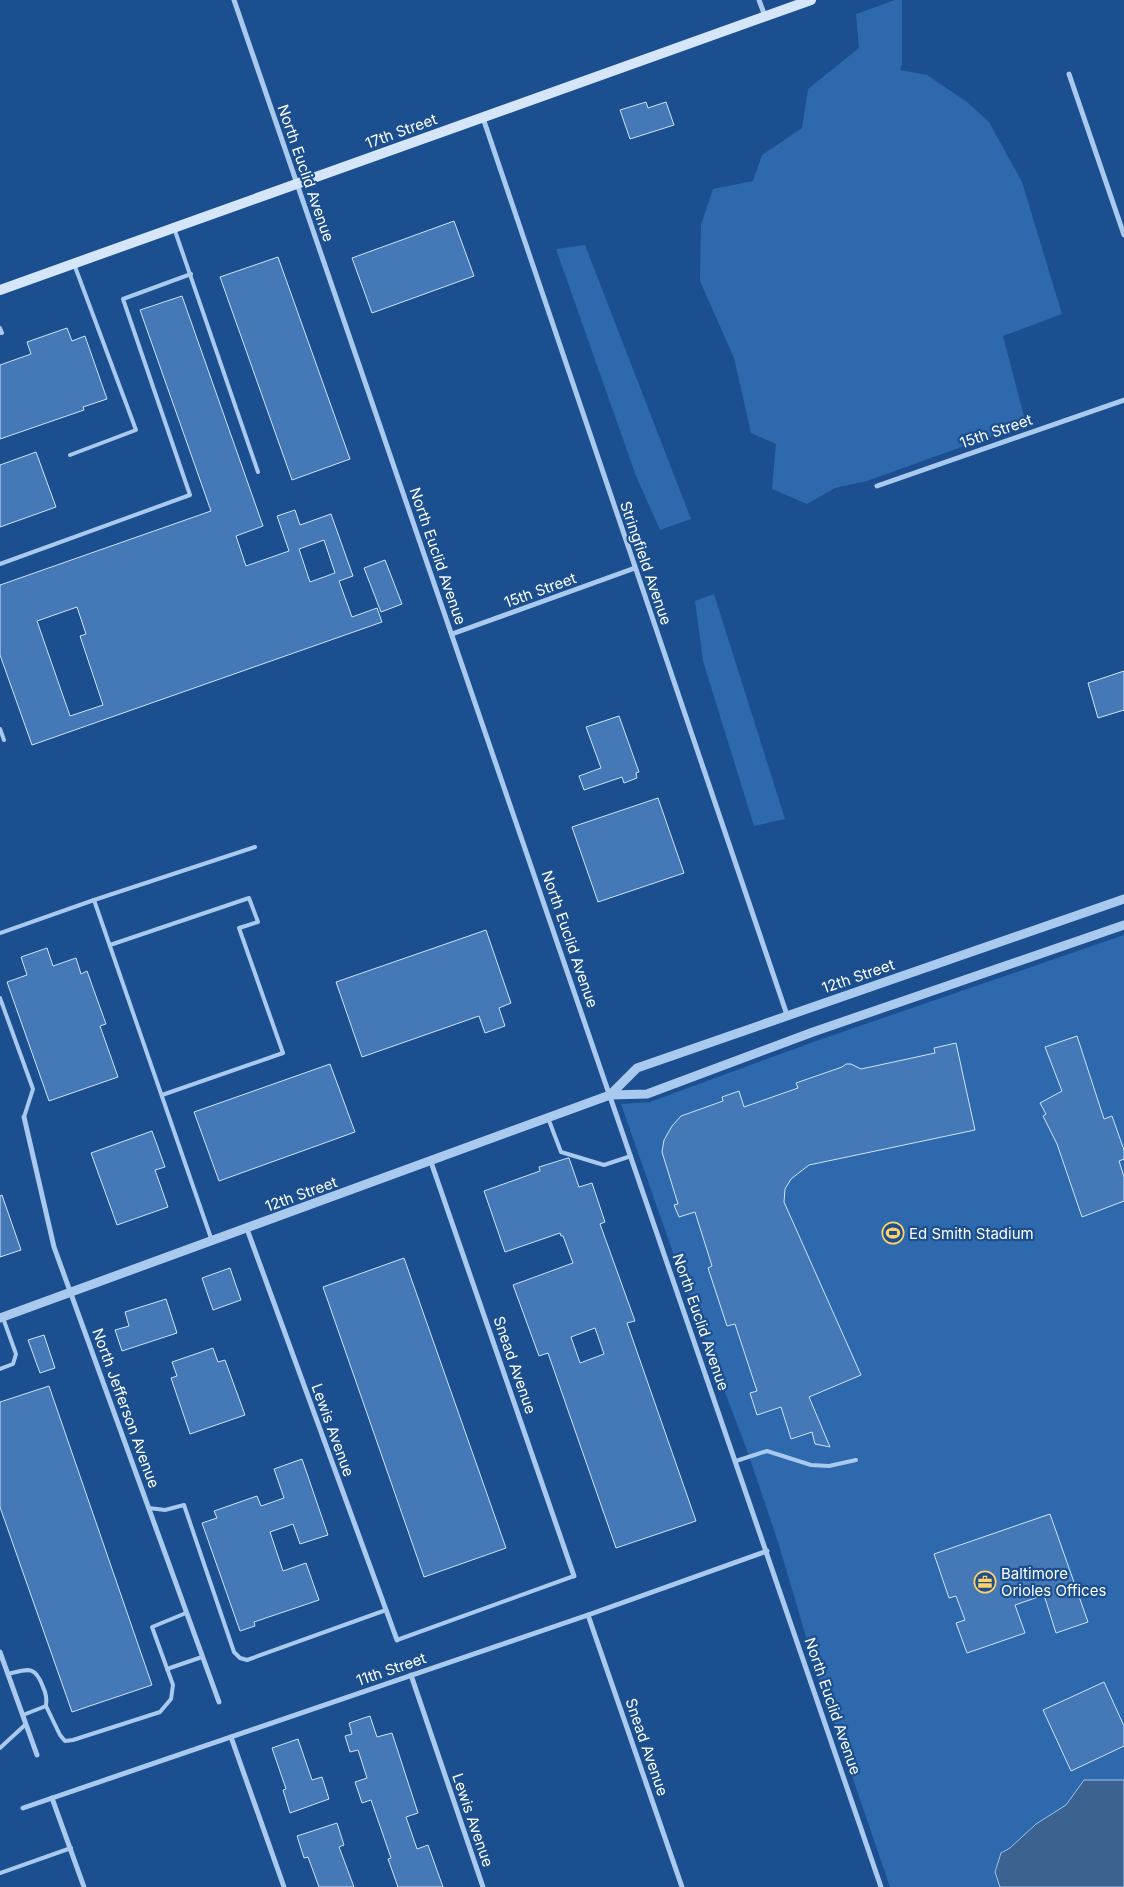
<svg xmlns="http://www.w3.org/2000/svg" width="1124" height="1887" font-family="Inter,sans-serif">
	<style>
		.green { fill: #2e69ad }
		.water { fill: #3c6290; stroke: #9cc4f0 }
		.building { fill: #4478b7; stroke: #cfe3fa; fill-rule: evenodd }
		.lines { fill: none; stroke-linecap: round; stroke-linejoin: round }
		.service { stroke: #a9c9ee; stroke-width: 4 }
		.minor { stroke: #a9c9ee; stroke-width: 5 }
		.tertiary { stroke: #a9c9ee; stroke-width: 9 }
		.secondary { stroke: #d6e6fa; stroke-width: 10 }
		.labels { text-anchor: middle; dominant-baseline: central; stroke-width: 4.5; stroke-linejoin: round; paint-order: stroke }
		.street-label { font-size: 15px; fill: #fff; stroke: #1b4f8f }
		.poi-label { font-size: 15px; fill: #fff; stroke: #1b4f8f; text-anchor: start }
	</style>
	<rect width="100%" height="100%" fill="#1b4f8f"/>
	<g class="green">
		<path d="M895,0h7v64l-2,6 27,5 40,27 22,20 33,60 40,132 -59,22 23,88 -159,57 -32,7 -28,16 -35,-15 4,-45 -25,-11 -17,-75 -34,-77 1,-56 12,-36 40,-8 9,-26 40,-27 6,-39 51,-41 -3,-34z"/>
		<path d="M585,245l106,274 -31,11 -24,-54 -80,-227z"/>
		<path d="M714,594l71,225 -31,7 -51,-165 -8,-60z"/>
		<path d="M1124,935v845h-40l-18,25 -30,19 -26,24 -9,5 -6,19 5,15h-110l-73,-213 -39,-132 -30,-89 -69,-183 -58,-166 29,-2 166,-61z"/>
	</g>
	<path class="water" d="M1084,1780h40v107h-124l-5,-15 6,-19 9,-5 26,-24 30,-19z"/>
	<g class="building">
		<path d="M646,102l2,6 18,-6 8,23 -44,14 -10,-29z"/>
		<path d="M454,221l20,55 -102,37 -20,-55z"/>
		<path d="M278,257l72,202 -58,21 -72,-203z"/>
		<path d="M182,296l81,230 -27,10 10,30 43,-15 -12,-35 18,-6 5,15 31,-11 22,62 -14,5 13,36 25,-9 5,14 -350,123 -32,-90v-70l211,-74 -71,-201zM324,540l11,33 -25,9 -11,-33zM77,607l9,27 -6,2 23,69 -33,11 -33,-95z"/>
		<path d="M67,328l5,13 13,-5 22,63 -24,8 1,3 -84,29v-74l31,-11 -4,-12z"/>
		<path d="M36,452l20,55 -56,20v-62z"/>
		<path d="M385,560l17,44 -21,8 -17,-44z"/>
		<path d="M1124,671v39l-26,8 -10,-35z"/>
		<path d="M619,716l20,56 -3,1 1,5 -13,5 -2,-6 -38,13 -5,-14 22,-8 -15,-41z"/>
		<path d="M658,798l26,75 -86,29 -26,-75z"/>
		<path d="M486,930l25,73 -12,5 6,18 -20,7 -6,-17 -117,41 -26,-75z"/>
		<path d="M47,948l6,18 23,-8 5,16 6,-3 19,53 -6,2 18,51 -69,24 -42,-119 20,-7 -6,-18z"/>
		<path d="M1077,1036l27,83 8,-3 12,34v9l-5,2 5,16v24l-42,16 -25,-73 -14,-28 3,-2 -6,-11 22,-12 -17,-44z"/>
		<path d="M956,1043l19,87 -166,35 -18,14 -6,10 -1,13 77,173 -52,22 21,50 -15,-3 -3,-12 -21,7 -10,-32 -24,8 -7,-22 7,-2 -22,-67 -8,2 -19,-58 4,-2 -17,-54 -16,5 -5,-12 4,-1 -16,-52 2,-12 8,-14 9,-10 42,-15 -1,-4 17,-6 5,16 54,-19 -2,-5 46,-16 4,-3h5l10,5 74,-16 -1,-5z"/>
		<path d="M330,1064l25,68 -136,49 -25,-69z"/>
		<path d="M152,1131l13,36 -10,3 13,37 -51,18 -26,-72z"/>
		<path d="M568,1158h1l10,29 13,-4 13,39 -5,2 35,97 -8,2 69,198 -80,27 -68,-195 -9,3 -26,-71 60,-22 -10,-27h-2l-1,-3 -55,19 -21,-61 56,-20 -1,-4zM595,1328l9,26 -24,9 -9,-26z"/>
		<path d="M2,1195l19,55 -21,7v-61z"/>
		<path d="M404,1258l102,290 -82,29 -101,-290z"/>
		<path d="M230,1268l11,32 -28,10 -11,-32z"/>
		<path d="M166,1299l11,34 -55,18 -7,-21 14,-4 -4,-14z"/>
		<path d="M44,1335l11,33 -15,5 -12,-33z"/>
		<path d="M213,1348l5,14 7,-2 20,55 -55,19 -19,-56 6,-2 -5,-14z"/>
		<path d="M49,1386l103,299 -80,27 -72,-205v-105z"/>
		<path d="M302,1459l26,76 -28,9 -7,-20 -23,8 13,39 23,-8 13,37 -65,22 1,4 -15,5 -38,-108 15,-5 -3,-7 43,-15 4,10 23,-8 -10,-29z"/>
		<path d="M1050,1514l38,108 -32,11 -12,-38 -29,10 10,28 -58,20 -11,-30 9,-3 -9,-24 -7,2 -15,-44z"/>
		<path d="M1104,1682l20,44v20l-53,25 -28,-61z"/>
		<path d="M370,1716l7,21 15,-4 26,80 -12,4 11,32 11,-4 15,42h-45l-10,-28 3,-1 -20,-58 -9,3 -7,-21 12,-4 -9,-28 -8,2 -5,-16 7,-2 -3,-11z"/>
		<path d="M298,1739l14,41 10,-3 7,22 -39,14 -7,-23 3,-1 -14,-41z"/>
		<path d="M337,1823l7,22 -5,2 15,40h-35l-11,-30 -4,1 -7,-22z"/>
	</g>
	<g class="lines">
		<g class="service">
			<path d="M174,228l84,244"/>
			<path d="M0,328l2,5h-2"/>
			<path d="M70,455l66,-25 -62,-166"/>
			<path d="M0,564l190,-69 -67,-196 68,-25"/>
			<path d="M0,729l4,11"/>
			<path d="M0,933l94,-33"/>
			<path d="M110,945l139,-47 9,24 -19,6 44,125 -121,42"/>
			<path d="M0,998l33,91 -9,28"/>
			<path d="M548,1118l13,34 43,13 27,-9"/>
			<path d="M212,1241l-118,-341 161,-53"/>
			<path d="M0,1369l13,-5 3,-10 -13,-36"/>
			<path d="M736,1461l31,-10 44,14 18,1 27,-6"/>
			<path d="M149,1508l16,2 19,-5 50,147 6,6 7,2 139,-50"/>
			<path d="M397,1640l177,-64"/>
			<path d="M167,1669l35,-12"/>
			<path d="M8,1674c20,-5 27,-9 35,13 3,6 4,12 3,19l-23,9"/>
			<path d="M46,1706l14,29 5,6 8,-1 87,-28 11,-13 2,-14 -21,-58 34,-14"/>
			<path d="M0,1748l26,-24"/>
			<path d="M0,1873l71,-25"/>
		</g>
		<g class="minor">
			<path d="M234,0l647,1887"/>
			<path d="M759,0l6,16"/>
			<path d="M1069,74l55,161"/>
			<path d="M483,118l304,897"/>
			<path d="M877,486l247,-86"/>
			<path d="M452,634l183,-66"/>
			<path d="M24,1117l30,130 165,455"/>
			<path d="M431,1162l143,414"/>
			<path d="M247,1229l150,411"/>
			<path d="M588,1615l94,272"/>
			<path d="M0,1652l37,103"/>
			<path d="M411,1675l72,212"/>
			<path d="M231,1737l53,150"/>
			<path d="M52,1798l32,89"/>
			<path d="M23,1808l565,-193 179,-64"/>
		</g>
		<g class="tertiary">
			<path d="M610,1095l27,-27 487,-169"/>
			<path d="M0,1318l610,-223 37,-1 166,-62 311,-107"/>
		</g>
		<path class="secondary" d="M0,290l811,-290"/>
	</g>
	<defs>
		<g id="stadium-ring" transform="scale(1.125)"><circle r="9.5" fill="#1b4f8f" stroke="#ffd166" stroke-width="1.5"/><path d="M0-5a6.5 5 0 1 0 0 10a6.5 5 0 1 0 0-10ZM-3.5-1.8h7v3.6h-7Z" fill="#ffd166"/></g>
		<g id="office-ring" transform="scale(1.125)"><circle r="9.5" fill="#1b4f8f" stroke="#ffd166" stroke-width="1.5"/><path d="M-6-3h4V-5.5h4V-3h4V5H-6ZM-1-4.5V-3h2v-1.5ZM-6 0V1H6V0Z" fill="#ffd166"/></g>
	</defs>
	<g fill-rule="evenodd">
		<use href="#stadium-ring" x="893" y="1233"/>
		<use href="#office-ring" x="985" y="1582"/>
	</g>
	<g class="labels">
		<g class="street-label">
			<text transform="translate(401 131) rotate(-20)">17th Street</text>
			<text transform="translate(306 173) rotate(71)">North Euclid Avenue</text>
			<text transform="translate(996 431) rotate(-19)">15th Street</text>
			<text transform="translate(438 556) rotate(71)">North Euclid Avenue</text>
			<text transform="translate(646 563) rotate(71)">Stringfield Avenue</text>
			<text transform="translate(540 590) rotate(-20)">15th Street</text>
			<text transform="translate(570 939) rotate(71)">North Euclid Avenue</text>
			<text transform="translate(858 976) rotate(-19)">12th Street</text>
			<text transform="translate(301 1194) rotate(-20)">12th Street</text>
			<text transform="translate(701 1322) rotate(71)">North Euclid Avenue</text>
			<text transform="translate(515 1365) rotate(71)">Snead Avenue</text>
			<text transform="translate(126 1408) rotate(70)">North Jefferson Avenue</text>
			<text transform="translate(333 1430) rotate(70)">Lewis Avenue</text>
			<text transform="translate(391 1669) rotate(-19)">11th Street</text>
			<text transform="translate(833 1706) rotate(71)">North Euclid Avenue</text>
			<text transform="translate(647 1747) rotate(71)">Snead Avenue</text>
			<text transform="translate(473 1820) rotate(71)">Lewis Avenue</text>
		</g>
		<g class="poi-label">
			<text x="909" y="1233">Ed Smith Stadium</text>
			<text x="1001" y="1573">Baltimore<tspan x="1001" dy="17">Orioles Offices</tspan></text>
		</g>
	</g>
</svg>
